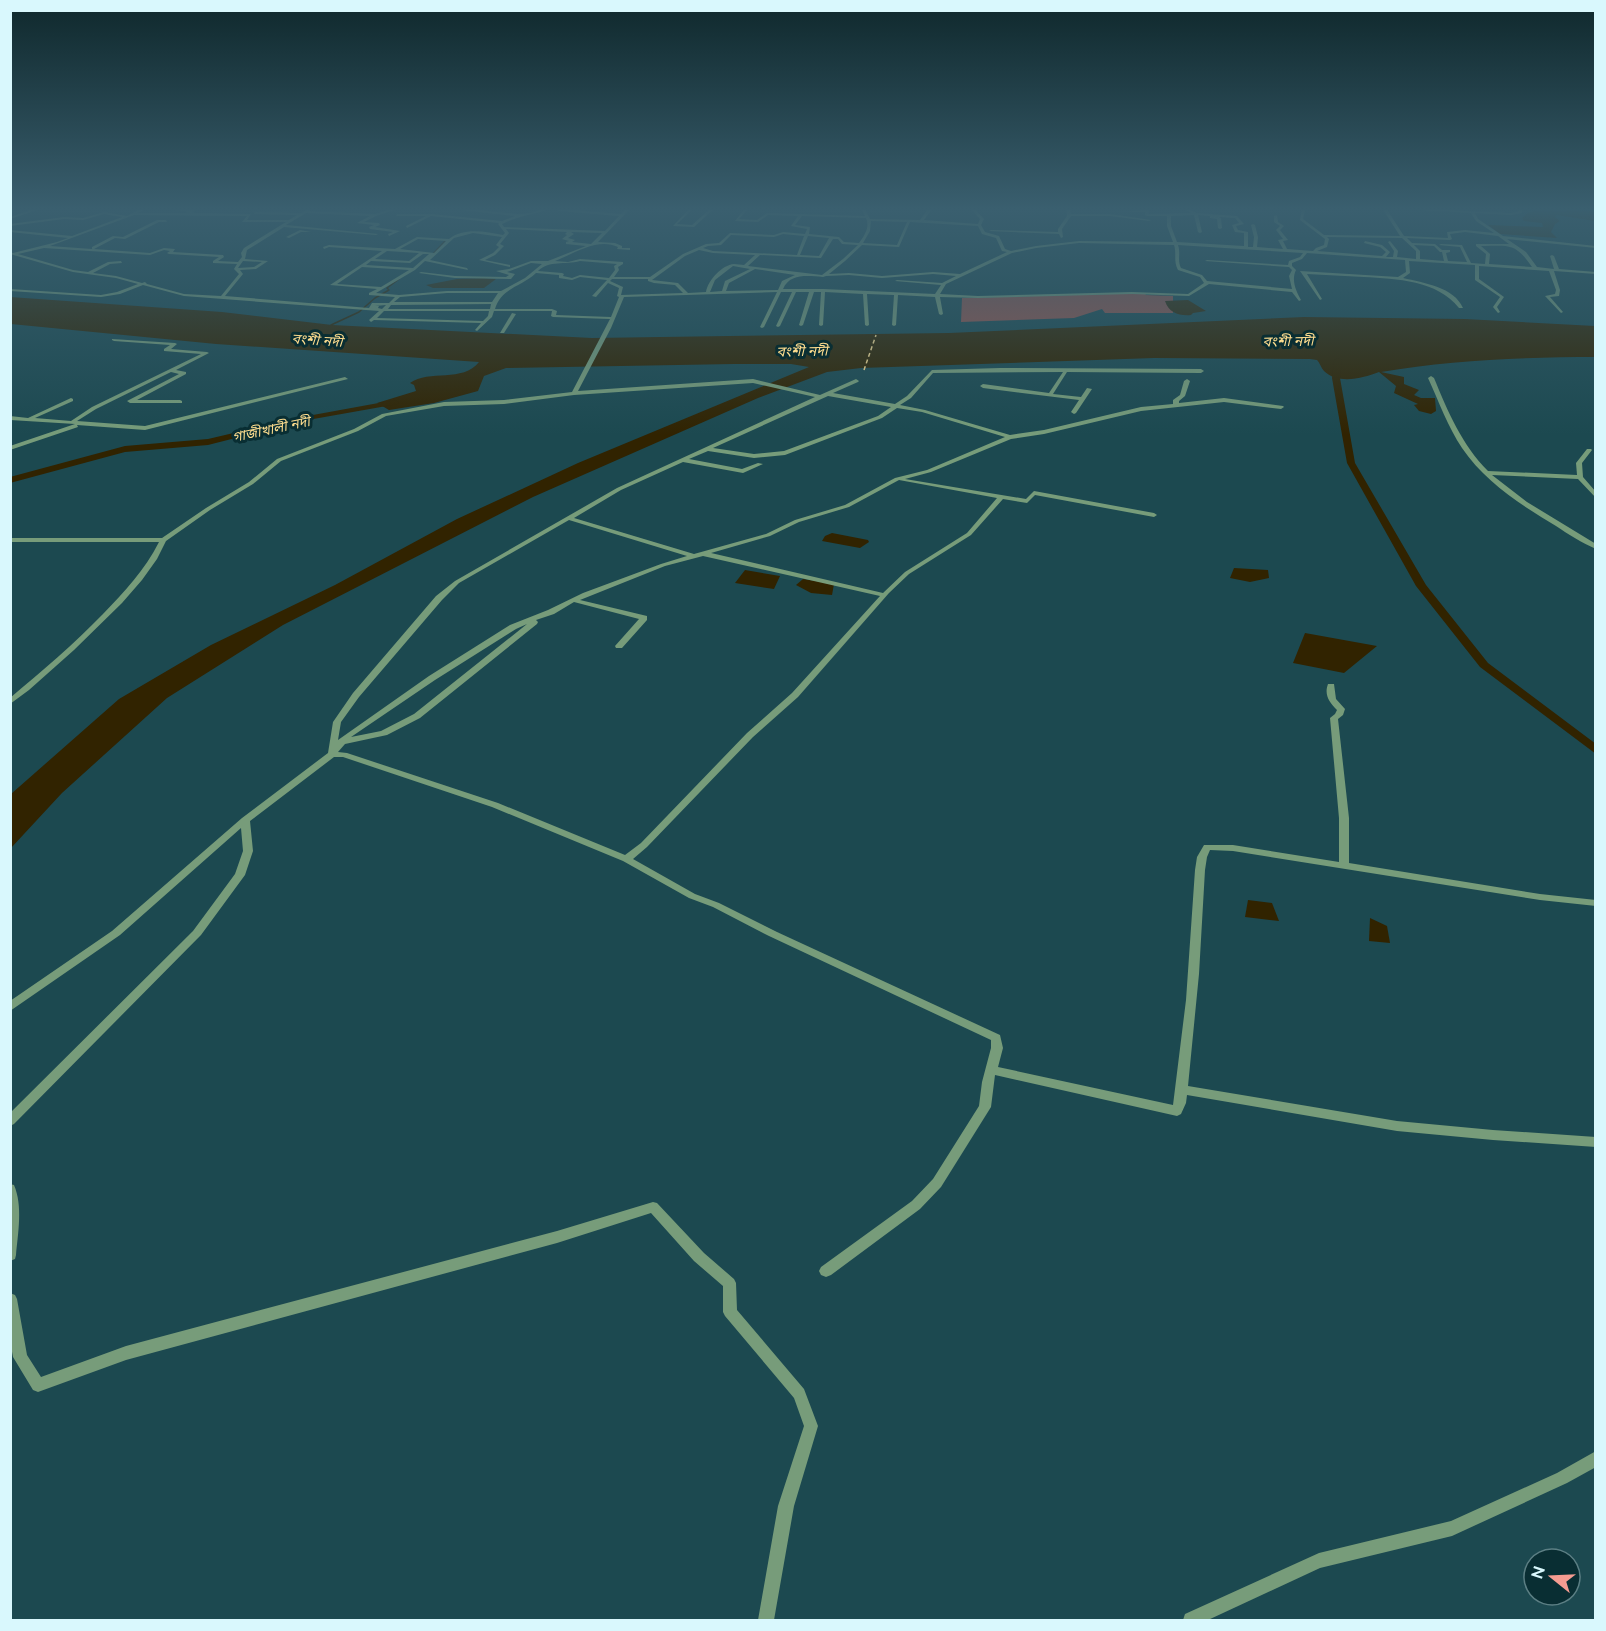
<svg xmlns="http://www.w3.org/2000/svg" width="1606" height="1631" font-family="Raleway,'Noto Sans Bengali',sans-serif">
	<style>
		.green { fill: #95534b }
		.water { fill: #312300 }
		.lines { fill: none; stroke-linecap: round; stroke-linejoin: round }
		.stream { stroke: #312300; stroke-width: 1.5 }
		.river { fill: #312300; fill-rule: evenodd }
		.ferry { stroke: #fedd8f; stroke-width: 1.5; stroke-dasharray: 4 3; stroke-linecap: butt }
		.minor { fill: #779c7a; fill-rule: evenodd }
		.labels { text-anchor: middle; dominant-baseline: central; stroke-width: 6; stroke-linejoin: round; paint-order: stroke }
		.far-water-label { font-size: 14px; font-style: italic; fill: #fedd8f; stroke: #092e33 }
	</style>
	<rect width="100%" height="100%" fill="#1c4950"/>
	<path class="green" d="M1148,293l-3,2 28,1v17h-68l-3,-4 -28,9 -113,4 1,-24z"/>
	<g class="water">
		<path d="M1546,207l49,5v9l-38,-6 -2,2 5,4 -5,3 -4,8 6,6 -57,-4 -12,-9 55,2 -1,-4 -18,-2 -2,-3 6,-5z"/>
		<path d="M484,278l12,1 -12,9h-51l-7,-3 31,-6z"/>
		<path d="M10,297l212,15 110,13 260,13 357,-5 355,-16 161,2 130,7 1,31c-71,0 -145,3 -215,15l23,5v7l15,6 -5,5 7,3h14l1,13 -5,3 -12,-3 -5,-6 4,-1 -24,-11 2,-7 -17,-14c-15,6 -41,13 -55,-1 -3,-3 -4,-8 -7,-11l-7,-1 -156,-1 -293,10 -34,4 -69,26 -225,99 -250,128 -116,73 -105,95 -51,55v-54l108,-95 92,-54 124,-60 122,-66 121,-56 231,-96 -18,-3h-57l-228,4 -22,8 -6,15 -44,12 -45,7 -12,-7 39,-12 -2,-6 -4,-2c19,-14 53,0 69,-21l-263,-18 -205,-20z"/>
		<path d="M1188,300l18,11 -13,2 -2,2c-12,1 -22,-2 -26,-14z"/>
		<path d="M832,533l36,7 1,2 -9,6 -38,-7 3,-5z"/>
		<path d="M1234,568l34,2 1,8 -19,4 -20,-4z"/>
		<path d="M745,570l35,6 -6,13 -39,-6z"/>
		<path d="M803,579l31,5 -2,11 -21,-2 -15,-8z"/>
		<path d="M1305,633l72,13 -33,27 -51,-10z"/>
		<path d="M1248,900l24,3 7,18 -34,-4z"/>
		<path d="M1370,918l17,8 3,17 -21,-2z"/>
	</g>
	<g class="lines">
		<g class="stream">
			<path d="M433,254l12,-13"/>
			<path d="M331,325l28,-13 16,-14 14,-8 -2,-2 12,-9"/>
		</g>
		<g class="river">
			<path d="M1338,358l4,2 -2,18 15,85 71,122 62,78 108,81v10l-116,-87 -64,-81 -69,-123 -15,-85 2,-18z"/>
			<path d="M395,400l4,2 -1,2 -96,17 -94,24 -83,7 -115,31v-6l115,-31 83,-7 94,-22z"/>
		</g>
		<path class="ferry" d="M864,370l12,-35"/>
		<g class="minor">
			<path d="M40,207l3,1 -33,11v-2z"/>
			<path d="M144,207l49,2 2,1 -3,2 3,1 56,1 -4,6h42l8,-5 -43,-1 1,-2 46,1 7,-4 2,1 -1,1 66,3 13,-4 -23,-3 30,1v2l-19,6 -12,6 15,1 1,2 -5,2 25,4 -11,5 -1,-2 5,-2 -23,-3 -1,-2 5,-2 -17,-2 13,-7 -64,-3 -20,12 92,9 -2,1 -92,-8 -37,23 -2,9 23,2 -12,8 -16,1 3,4 -18,22 144,12 3,-5h17l6,-6 -26,-2v-2l8,-4 -47,-4 52,-34 -53,-4 -5,2 -1,-2 6,-2 66,4 22,-12 32,2c15,-12 37,-7 54,-4l2,-2 -7,-9 1,-1 -68,-7 -24,12 -1,-2 20,-10h-30l1,-2h35l70,7 13,-5 -80,-9h14l69,7 13,-1 17,-6h15v2l58,5 7,-7h4l-34,35 17,1 7,3v2h8v2l-13,-1 1,-2c-20,-10 -45,7 -63,14l13,1 12,-3 43,3v2l-5,3 1,3 -5,7h36l33,-23 23,-10 13,-1 11,-10 44,2 9,-3 22,2 2,-5 -16,-3 7,-10 -30,-1 -10,7 -23,-1 11,-14h4l-11,12 18,1 10,-7 98,3 -5,-9h4l6,12 50,1 8,-11 -4,-2h5l3,2 -8,11 54,4 2,-5 -11,-12h4l11,12 -3,6 4,7 14,4 6,13 6,2 25,-5 43,-5 94,1 -6,-16v-10h-20l-2,-1v-3h-24l24,-2 -1,-3h4l1,7 42,-1 -7,-4 1,-2h4l-1,2 9,4 40,3 7,8 -8,2 2,4 10,2v15h5l1,-10 -3,-12 2,-1 2,1 3,12 -1,10 26,2 -5,-9 5,-1 -7,-9 4,-4 -6,-4v-6l3,-1 1,7 6,4 -4,4 8,10 -5,1 4,8 26,2 3,-3 8,-3 1,-6 -25,-19 2,-13h4l-3,12 21,16 76,1 -18,-28 -5,-1 134,6 8,-2 -1,-4h4v6l-11,2 -36,-2 3,6 25,17 93,10v2l-89,-9 19,13 11,15 17,2 -4,-13 2,-1 2,1 5,13 37,3v2l-42,-3 6,19 -1,6 -9,1 13,15 -2,1 -16,-17 10,-2 1,-4 -7,-19 -70,-5v13l25,18 -7,10 3,5 -2,1 -5,-6 7,-10 -25,-17v-15l-66,-4 1,12 -7,5c21,5 51,9 60,30h-4c-22,-28 -62,-29 -95,-31 -19,-1 -38,-2 -57,-3l15,25 -2,1 -20,-29 98,6 8,-5 -1,-12 -98,-7 -5,6 -10,4v3l4,4c-5,10 0,21 5,30l-2,1 -7,-9 -83,-8 -20,12 -57,-2 -154,4 -38,-1 3,17 -2,1 -2,-1 -4,-17 -37,-2 -2,30 -2,1 -2,-1 2,-30 -27,-1 2,31 -2,1 -2,-1 -2,-31 -38,-2 -2,33 -2,1 -2,-1 2,-33h-7l-11,33 -2,1 -2,-1 10,-33h-13l-16,34 -2,1 -2,-1 16,-34h-11l-17,35 -2,1 -2,-1 17,-35 -153,5 -13,31 -33,63 175,-12 67,16 36,-16 3,2 -1,1 -25,11 62,11 12,-8 25,-26 68,-2 201,1 3,2 -3,2 -134,-1 -14,22 28,3 6,-9 5,1 -16,24 -2,1 -3,-2 8,-12 -96,-12 -3,-2 3,-2 66,9 14,-21 -130,1 -22,25 -11,7 25,5 85,25 34,-5 97,-23 32,-3v-4l7,-5 4,-14 3,-2 3,2 -5,15 -6,5v2l45,-5 59,8 1,1 -3,2 -57,-7 -83,9 -97,23 -33,5 -80,33 -26,7 121,20 8,-8 120,22 3,2 -3,2 -119,-22 -8,8 -24,-4 -32,36 -62,39 -20,19 -91,104 -45,40 -106,110 -14,12 62,35 24,9 58,29 223,103 3,13 -5,19 175,38 13,-105 9,-130 2,-13 7,-12h29l106,17v-44l-9,-100 5,-4 2,-4c-8,-8 -13,-15 -9,-26h6l2,15 9,10 -2,6 -5,4 11,99v45l191,31 56,6v6l-56,-6 -307,-49 -23,-1 -3,7 -2,13 -6,104 -11,112 209,35 96,9 103,7v10l-103,-7 -96,-9 -210,-36 -1,8 -5,11 -4,2 -182,-41 -4,32 -50,80 -21,22 -89,66 -5,2 -5,-2 -2,-4 2,-4 91,-66 21,-22 46,-73 3,-24 9,-34v-8l-222,-104 -56,-29 -24,-9 -66,-37 -131,-54 -149,-50h-9l-84,64 3,30 -8,24 -44,60 -187,189 -4,2v-13l183,-182 42,-57 8,-23 -2,-23 -121,107 -110,76v-10l102,-70 130,-113 86,-65 5,-31 20,-29 83,-97 19,-15 162,-93 198,-91 -62,-14 -179,12 -70,9 -60,2 -58,10 -28,15 -77,30 -28,23 -43,26 -44,31 -9,18 -15,21 -20,23 -48,47 -45,40 -19,14v-6c32,-27 64,-54 93,-84 21,-22 42,-44 56,-72h-149v-4h152l44,-30 43,-26 28,-23 77,-30 28,-15 62,-12 60,-2 68,-8 38,-73 -57,-2 -2,-1 1,-5h-58l-2,6 -15,14 -2,-1 6,-7 -107,-3 -3,2 -2,-2 10,-9 -195,-15 -41,-11 -23,9 -19,3 -91,-6v-2l91,6 16,-3 21,-8 -22,-6 -43,-6 -63,-18v-2l3,1 44,-11 11,-4 -58,-6v-2l62,6 50,-19 -18,-3 -21,6 -19,-1 -54,7v-2l54,-7 19,1 21,-6 23,4zM148,208l39,3 -2,1 4,1h-51zM553,208l6,1 -2,1 2,1 60,5 -14,15 -101,-4 -2,-3c15,-8 34,-10 51,-16zM1386,208l85,5 5,8 18,12 -29,-3 -18,2 1,6 -44,-2zM134,215l113,1 -5,6h44l-42,26 -3,5 1,4 -4,5 -20,-1 6,-4 -1,-2 -50,-3 2,-3 -11,-1 -14,5 -56,-4 21,-11 10,1 34,-17h8l-1,-2h-9l-34,17 -10,-1 -21,11v2l-42,-3zM1194,215l4,17 2,1 2,-1 -4,-17 12,1v2l7,1 1,9 2,1 2,-1 -1,-10 -2,-1 16,1 4,5 -7,2 3,7 9,1v13l-67,-4 -6,-16v-10zM802,216l64,2c4,9 -1,17 -7,25l-15,-1 -5,-5 -30,-3 1,-7 -15,-2zM871,221l36,1 -10,23 -34,-2 7,-12zM910,222l68,4 4,8 14,4 6,13 5,1 -47,22 -27,-2 -51,4 -33,-3 -20,1 16,-13 17,-16 37,2zM506,229l61,3 -2,2 2,1 -5,4 7,2 -3,1v2l20,2 -38,15h-17l-22,8 -13,2 13,4 -3,2 -51,-1 -34,-4 -2,1 36,5 56,1 4,-5 -8,-2 24,-9 11,1 -17,14 -24,13h-54l-48,4 -23,-2 39,-23 10,-9 43,9 -1,-2 -37,-8 24,-22 19,-5 29,4 -6,8 3,2 -6,6 -14,7 31,7v-2l-25,-5 10,-5 9,-9 -4,-2 9,-11zM571,232l31,1 -11,11 -19,-2 3,-2 -7,-2 6,-4zM1465,232l33,4 11,8h-33v2l10,8 -1,10 -14,-1 -9,-18 -21,-1 -2,1 21,2 7,15 -19,-1 -2,-8 4,-1v-2h-8l-7,-6 -23,-1 -5,-5 43,2 2,-1 -2,-5zM783,234l21,2 -7,19 -84,-4 -10,-3 5,-2 13,-1 10,-10 43,2zM808,236l21,2 -10,18 -19,-1zM1327,237l75,1 14,13v8l-19,-2 1,-6 -8,-10 -2,1 6,9 -1,6h-7l4,-5 -8,-7 -17,-4 -1,2 16,4 6,5 -4,4 -65,-5 10,-4 2,-8zM418,239l28,2 -12,12 -34,-4zM833,239h5l4,5 16,1 -15,14 -21,16 -74,-9 12,-11 61,3zM1079,243l95,2c3,9 -1,16 4,25l22,7 4,6 -16,11 -56,-2 -154,4 -38,-2 6,-10 66,-31 24,-5zM1178,245l125,8 -3,4 -11,4 -1,4 -81,-5 -2,1 84,6 3,3 -3,6 3,13 -85,-8 -5,-6 -21,-7c-4,-8 0,-15 -3,-23zM1414,245l20,1 6,6h2l2,9 -24,-2v-8zM1481,246c28,0 34,-4 51,21l-43,-3 1,-10zM44,248l106,7 14,-5 6,1 -3,2 2,1 50,3 -6,4v2l24,1 -3,5 5,5 -18,22 -37,-2 -37,-10 -2,-2 -3,1 -26,-7 -23,-3 17,-9 12,-1 -1,-2 -13,1 -20,10 -15,-2 -55,-16zM699,250l14,3 42,2 -11,10c-3,0 -7,-1 -10,-1 -12,1 -26,16 -28,28l-18,1 -10,-10 -26,-3 33,-24zM387,251l32,2 -10,8 -34,-2zM423,254h6l-16,14 -47,-3 5,-4 39,2zM243,261l19,1 -8,5 -16,1zM580,261l37,3 -3,2 1,4 -6,8 -29,-3 -8,3 -9,-2 1,-2 -2,-1 -24,-2c12,-11 26,-6 42,-10zM733,266l17,3 -25,12 -3,10 -12,1 5,-12zM362,267l47,3 -28,17 -44,-3zM755,269l40,6 -13,6 -4,9 -52,1 3,-8zM536,273l23,2v3l13,2 8,-3 27,3 -15,16 4,1 12,-14 11,5 -2,8 2,1 -8,20 -55,-2 1,-4 -5,-2h-57c6,-21 26,-22 41,-36zM933,274l23,2 -14,7 -45,-3 -2,1 46,4 -6,9 -112,-5h-40c7,-16 25,-13 40,-12l3,-1 23,-1 33,3zM612,279h36v2l6,2 21,2 8,8 -62,2 2,-8 -13,-6zM447,293h51l-6,9h-98l6,-5zM491,304l-1,5h-102l3,-4zM386,305l-4,4 -4,-1 1,-2h-4zM384,311h105l-1,5 -5,5 -106,-3zM828,396l63,11 -13,9 -94,35 -30,3 -41,-6zM897,408l25,4 83,25 -78,33 -32,8 -50,27 -50,15 -29,14 -72,20 -120,-36 47,-28 62,-28 60,11 20,-9 -5,-1 -16,6 -53,-10 19,-8 46,7 31,-3 97,-37zM899,480l98,18 -30,35 -62,39 -22,21 -172,-40 59,-17 29,-14 50,-15zM569,520l118,36 -26,8 -78,29 -35,17 -38,15 -81,51 -91,64 3,-18 18,-25 83,-97 17,-17zM703,556l177,40 -88,97 -45,40 -106,110 -16,12 -127,-52 -151,-50 -9,-1 7,-8 42,-9 33,-17 117,-94 1,-2 -2,-2 18,-6 20,-12 65,17 -24,27 1,2h6l25,-28v-4l-67,-16 85,-34zM527,624l-113,90 -33,17 -30,6 84,-57 81,-51z"/>
			<path d="M691,207h4l-18,17 15,1 20,-18h4l-22,20 -21,-1z"/>
			<path d="M1066,207h4l1,7h39l41,6 -2,1 -39,-5h-39l-9,13 1,8 -2,1 -2,-4 -70,-3 2,-1 67,2v-3l9,-13z"/>
			<path d="M1583,207h13v2z"/>
			<path d="M300,230l11,2h-10l-12,6 -3,-1z"/>
			<path d="M512,313l4,1 -12,19h-4z"/>
			<path d="M112,339l63,4 2,1 -6,5 36,3 2,1 -33,17 10,2v2l-49,26h43l2,1v2h-52l-3,-2 52,-27 -8,-2 -75,37 -19,12 68,5 200,-49 3,2 -203,51 -68,-5 1,2 -68,23v-4l65,-22 -65,-4v-4l18,2 43,-20 2,1v2l-38,17 36,3 21,-14 109,-53 -37,-3v-2l6,-4 -56,-4 -2,-1z"/>
			<path d="M1431,376l3,2c14,34 28,67 54,93l89,4 -1,-12 11,-14h4l1,1 -10,13 1,14 13,15v6l-18,-19 -86,-4 35,27 69,42v5c-14,-6 -28,-15 -40,-23 -35,-21 -71,-44 -94,-78 -14,-21 -23,-46 -34,-70z"/>
			<path d="M10,1184l4,1c9,21 4,48 2,70l-1,4 -5,2z"/>
			<path d="M653,1202l4,1 47,50 30,26 2,4 1,27 67,79 14,37 -24,80 -20,114h-16l20,-114 26,-80 -10,-28 -69,-82 -2,-4v-26l-29,-25 -43,-48 -94,30 -431,117 -88,32 -5,-2 -20,-33 -3,-16v-48l5,2 2,4 10,56 14,22 85,-31 431,-115z"/>
			<path d="M1596,1451v16l-29,16 -115,53 -132,32 -112,52h-25l2,-6 134,-61 132,-32 106,-48z"/>
		</g>
	</g>
	<linearGradient id="sky" x2="0" y2="1"><stop stop-color="#0f282c"/><stop offset="0.48" stop-color="#3a5f6f"/><stop offset="1" stop-color="#3a5f6f" stop-opacity="0"/></linearGradient>
	<rect width="1606" height="435" fill="url(#sky)"/>
	<g class="labels">
		<g class="far-water-label">
			<text transform="translate(317 340) rotate(4)">বংশী নদী</text>
			<text transform="translate(1288 341) rotate(-1)">বংশী নদী</text>
			<text transform="translate(802 351) rotate(-1)">বংশী নদী</text>
			<text transform="translate(271 429) rotate(-12)">গাজীখালী নদী</text>
		</g>
	</g>
	<rect width="1606" height="1631" fill="none" stroke="#d9f8fd" stroke-width="24"/>
	<g transform="translate(1552 1577) rotate(288)"><circle r="28" fill="#092e33" stroke="#5c7f84" stroke-width="1.5"/>
	<path d="M0-4.5L10 22L0 15L-10 22Z" fill="#f59c91"/>
	<text y="-9" font-size="16" font-weight="bold" text-anchor="middle" fill="#d9f8fd">N</text>
	</g>
</svg>
